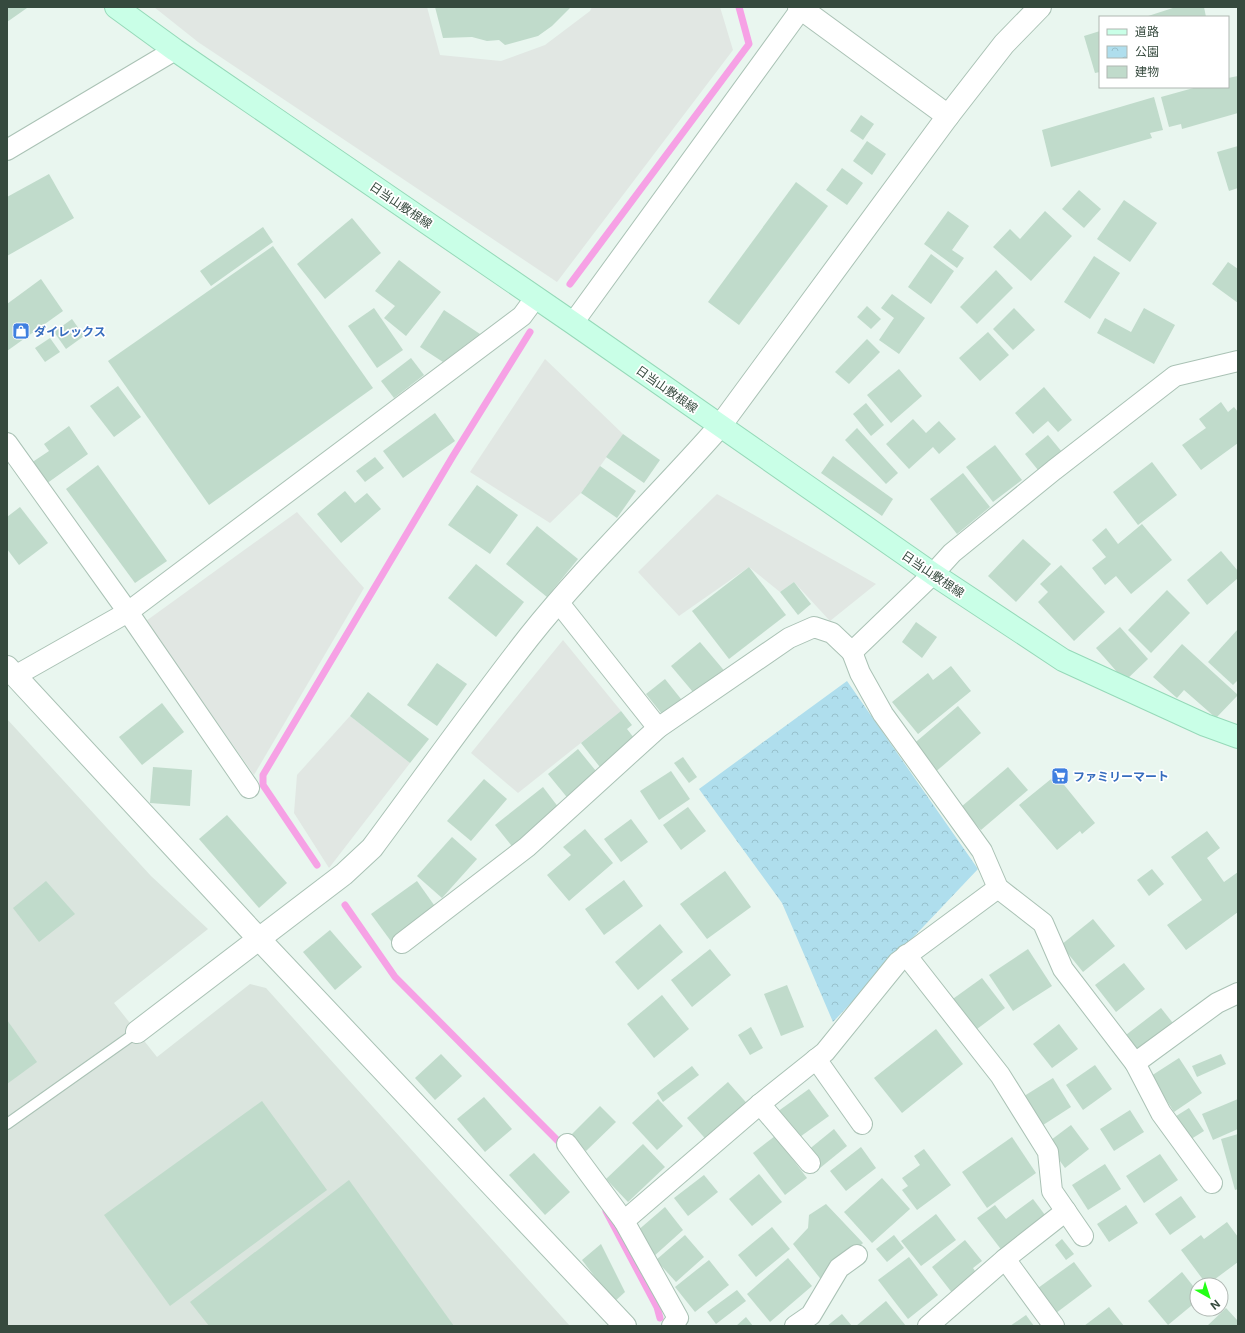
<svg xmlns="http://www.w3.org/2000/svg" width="1245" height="1333" font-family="Inter,'Noto Sans JP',sans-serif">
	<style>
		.industrial { fill: #dae5de }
		.park { fill: url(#park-crowns) }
		.parking { fill: #e1e7e3 }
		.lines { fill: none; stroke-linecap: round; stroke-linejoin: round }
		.stream { stroke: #f6a1e5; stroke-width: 7 }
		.building { fill: #c0dbcb }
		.service-casing { stroke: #aac2b5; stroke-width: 12 }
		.minor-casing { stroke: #aac2b5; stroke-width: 22 }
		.tertiary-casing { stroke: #aac2b5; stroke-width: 24 }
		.secondary-casing { stroke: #95d9b8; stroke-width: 24 }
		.service { stroke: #fff; stroke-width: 10 }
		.minor { stroke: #fff; stroke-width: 20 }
		.tertiary { stroke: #fff; stroke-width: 22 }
		.secondary { stroke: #c9ffe7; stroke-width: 22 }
		.labels { text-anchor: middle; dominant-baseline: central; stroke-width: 3.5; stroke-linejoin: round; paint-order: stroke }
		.street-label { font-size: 12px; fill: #364a3e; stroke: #fff }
		.shop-label { font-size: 12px; font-weight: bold; fill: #366cbe; stroke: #fff; text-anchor: start }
	</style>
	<defs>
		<pattern id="park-crowns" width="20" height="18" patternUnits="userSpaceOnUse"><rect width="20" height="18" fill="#afdeed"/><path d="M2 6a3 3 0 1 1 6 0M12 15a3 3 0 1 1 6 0" fill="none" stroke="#97c0cc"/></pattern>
	</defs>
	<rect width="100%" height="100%" fill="#e9f6ef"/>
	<path class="industrial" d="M7,719l144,157 57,53 -94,74 43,54 93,-73 16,4 304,338h-563z"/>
	<path class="park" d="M847,681l131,188 -145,153 -51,-119 -83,-114z"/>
	<g class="parking">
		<path d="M154,7h273l13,48 61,6 44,-16 45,-34 2,-4h128l13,43 -176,232 -359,-240z"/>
		<path d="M545,359l78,75 -42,59 -31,30 -80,-51z"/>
		<path d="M717,494l159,90 -46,37 -36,-39 -14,10 -31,-25 -70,49 -41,-44z"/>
		<path d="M297,512l67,76 -110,187 -108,-154z"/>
		<path d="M563,640l58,71 -103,82 -47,-40z"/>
		<path d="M350,716l60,47 -81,105 -35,-55 3,-38z"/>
	</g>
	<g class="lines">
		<g class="stream">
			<path d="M570,284l179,-240 -10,-37"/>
			<path d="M317,865l-54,-80v-10l190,-319 77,-124"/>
			<path d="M345,905l50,72 169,170"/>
			<path d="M606,1211l51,96 3,11"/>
		</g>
	</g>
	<g class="building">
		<path d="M7,7h19l1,1 -20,14z"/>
		<path d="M435,7h136l-19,19 -14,10 -33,9 -6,-5 -12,1 -15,-4 -29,1z"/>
		<path d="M1176,7h28l2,10h-61z"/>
		<path d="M1100,31v41l-5,1 -11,-37z"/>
		<path d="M1238,76v37l-56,16 -1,-5 -12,3 -8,-30 36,-10h31v-9z"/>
		<path d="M1154,97l9,33 -13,3 2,5 -101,29 -9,-37z"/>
		<path d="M861,115l13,9 -11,16 -13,-9z"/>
		<path d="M867,141l19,13 -14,21 -19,-14z"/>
		<path d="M1238,146v42l-9,3 -12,-39z"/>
		<path d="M842,168l21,15 -16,22 -21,-15z"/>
		<path d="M49,174l25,44 -67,38v-59z"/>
		<path d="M796,182l32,24 -89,119 -31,-23z"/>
		<path d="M1079,190l22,19 -17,19 -22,-19z"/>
		<path d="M1124,200l33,23 -27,39 -33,-23z"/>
		<path d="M948,211l21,15 -17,24 12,8 -7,10 -33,-24z"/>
		<path d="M1045,211l27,25 -41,45 -38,-34 17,-18 10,10z"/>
		<path d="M352,218l29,35 -56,46 -28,-35z"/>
		<path d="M263,227l10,15 -62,44 -11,-15z"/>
		<path d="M273,246l100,142 -164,117 -101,-144z"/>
		<path d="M931,254l23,17 -23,33 -23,-17z"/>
		<path d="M1094,256l26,17 -30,46 -26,-17z"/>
		<path d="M399,260l42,32 -35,44 -22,-18 11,-12 -20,-15z"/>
		<path d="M1228,262l10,7v34l-26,-19z"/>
		<path d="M996,270l17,18 -36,36 -17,-17z"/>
		<path d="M41,279l22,32 -56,40v-47z"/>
		<path d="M892,294l33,24 -26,36 -20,-14 15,-22 -13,-10z"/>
		<path d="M867,306l14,13 -10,10 -14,-12z"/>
		<path d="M374,308l29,42 -26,18 -29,-42z"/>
		<path d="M1014,308l21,22 -22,20 -20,-21z"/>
		<path d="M1144,308l31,17 -21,39 -57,-31 8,-15 26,14z"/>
		<path d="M444,310l36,24 -37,28 -23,-15z"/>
		<path d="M72,319l12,17 -18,13 -12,-17z"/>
		<path d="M988,332l21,23 -29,26 -21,-23z"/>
		<path d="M50,338l10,14 -15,10 -10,-14z"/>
		<path d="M867,339l13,13 -31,32 -14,-12z"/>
		<path d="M411,358l13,17 -30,23 -13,-17z"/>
		<path d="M899,369l23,27 -31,27 -24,-28z"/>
		<path d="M118,386l23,31 -27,20 -24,-31z"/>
		<path d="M1044,387l28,33 -14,12 -10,-11 -15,13 -18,-21z"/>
		<path d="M1221,402l7,10 6,-5 4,5v31l-37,27 -19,-25 24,-17 -7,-9z"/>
		<path d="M866,403l18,22 -13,11 -18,-22z"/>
		<path d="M435,413l20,28 -52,37 -20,-27z"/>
		<path d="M913,419l13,14 13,-12 17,18 -17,15 -6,-7 -24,22 -23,-25z"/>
		<path d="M69,426l19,28 -42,30 -15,-21 18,-12 -5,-7z"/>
		<path d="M857,428l41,45 -12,11 -41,-44z"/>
		<path d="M623,434l37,26 -16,23 -38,-26z"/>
		<path d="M1048,435l14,17 -24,18 -13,-16z"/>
		<path d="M995,445l27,35 -29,22 -27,-35z"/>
		<path d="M833,456l60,43 -11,17 -61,-43z"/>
		<path d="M375,457l9,11 -19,14 -9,-11z"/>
		<path d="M1152,462l25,33 -39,30 -25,-33z"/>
		<path d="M98,465l69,96 -32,22 -69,-94z"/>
		<path d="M600,466l36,25 -19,27 -36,-25z"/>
		<path d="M963,473l27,34 -33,27 -27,-35z"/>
		<path d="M477,485l41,30 -28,39 -42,-29z"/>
		<path d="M345,491l10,12 12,-10 14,16 -40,34 -24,-29z"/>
		<path d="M20,507l28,36 -29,22 -12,-16v-32z"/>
		<path d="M1142,524l30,36 -41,34 -15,-18 -11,9 -13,-17 14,-11 -14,-17 14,-12 12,16z"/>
		<path d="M537,526l41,33 -31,38 -41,-33z"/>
		<path d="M1023,539l28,25 -35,38 -28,-26z"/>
		<path d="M1221,551l17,20v7l-31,27 -20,-25z"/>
		<path d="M476,564l48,38 -28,35 -48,-39z"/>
		<path d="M1061,565l44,47 -31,29 -36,-39 10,-10 -8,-8z"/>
		<path d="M749,567l37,48 -57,44 -37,-48z"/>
		<path d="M794,582l17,22 -13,11 -18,-23z"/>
		<path d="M1167,590l23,23 -39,40 -23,-23z"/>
		<path d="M916,622l21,15 -15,21 -20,-16z"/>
		<path d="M1120,627l28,32 -23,22 -29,-33z"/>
		<path d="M1238,629v51l-5,5 -25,-23z"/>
		<path d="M700,642l27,32 -29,24 -27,-32z"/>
		<path d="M1182,644l56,51 -22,23 -32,-28 -7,8 -24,-21z"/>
		<path d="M437,663l30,21 -30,42 -30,-21z"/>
		<path d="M951,666l20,25 -53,43 -26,-32 36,-29 5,7z"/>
		<path d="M665,679l20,25 -19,15 -20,-25z"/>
		<path d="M368,692l61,47 -19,24 -60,-47z"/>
		<path d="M162,703l22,29 -42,33 -23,-28z"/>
		<path d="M958,706l23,27 -48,41 -23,-27z"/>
		<path d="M621,711l11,14 -5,4 11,14 -35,28 -22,-28z"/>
		<path d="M578,749l22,27 -30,25 -22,-27z"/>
		<path d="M683,757l14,20 -8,6 -15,-20z"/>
		<path d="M153,767l39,3 -2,36 -40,-3z"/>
		<path d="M1008,767l20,23 -47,40 -20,-23z"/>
		<path d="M671,771l19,28 -31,21 -19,-29z"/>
		<path d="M1056,775l39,48 -13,11 -2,-3 -23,19 -38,-45z"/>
		<path d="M484,779l23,20 -36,42 -24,-20z"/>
		<path d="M543,787l19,25 -47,38 -20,-25z"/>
		<path d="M688,807l18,24 -25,19 -18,-25z"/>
		<path d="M227,815l60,68 -28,25 -60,-69z"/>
		<path d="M631,819l17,23 -27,20 -17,-23z"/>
		<path d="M585,829l28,34 -44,38 -22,-26 24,-20 -8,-8z"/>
		<path d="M1207,831l13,17 -13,10 17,24 14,-10v40l-52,38 -19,-25 35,-25 -31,-43z"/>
		<path d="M452,837l25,22 -35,39 -25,-22z"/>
		<path d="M1152,869l12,15 -15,12 -12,-16z"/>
		<path d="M725,871l26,36 -44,32 -27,-35z"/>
		<path d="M624,880l19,26 -39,29 -19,-26z"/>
		<path d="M46,881l29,33 -36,28 -26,-34z"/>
		<path d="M417,881l22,31 -46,32 -22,-30z"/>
		<path d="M1093,919l22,27 -32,26 -22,-27z"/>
		<path d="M660,924l23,28 -45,38 -23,-28z"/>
		<path d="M330,930l32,37 -27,23 -32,-38z"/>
		<path d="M710,949l21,26 -39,32 -21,-27z"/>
		<path d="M1028,949l24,37 -39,25 -24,-36z"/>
		<path d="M1124,963l21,26 -29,23 -21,-27z"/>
		<path d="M982,978l23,30 -32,24 -23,-31z"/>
		<path d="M787,985l17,42 -23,9 -17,-42z"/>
		<path d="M662,995l27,34 -35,29 -27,-34z"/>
		<path d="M1161,1008l15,19 -40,30 -14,-19z"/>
		<path d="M7,1020l30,42 -30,22z"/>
		<path d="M1059,1024l19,25 -26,19 -19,-24z"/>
		<path d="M751,1027l12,21 -13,7 -12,-20z"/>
		<path d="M936,1029l27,35 -61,49 -28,-35z"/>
		<path d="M441,1054l21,22 -27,24 -20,-22z"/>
		<path d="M1221,1054l5,10 -29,13 -5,-11z"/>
		<path d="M1179,1058l23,35 -28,19 -23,-36z"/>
		<path d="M1095,1065l17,24 -29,21 -17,-25z"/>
		<path d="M692,1066l7,9 -36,27 -6,-9z"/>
		<path d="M1053,1078l18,29 -31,20 -19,-29z"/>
		<path d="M728,1082l23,26 -41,36 -23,-26z"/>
		<path d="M809,1089l20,27 -32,23 -20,-27z"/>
		<path d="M484,1097l28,32 -27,23 -28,-33z"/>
		<path d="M658,1099l25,27 -26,24 -25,-27z"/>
		<path d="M1238,1099v30l-25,11 -11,-26z"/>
		<path d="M262,1101l65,89 -157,116 -66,-91z"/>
		<path d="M600,1106l16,16 -30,29 -15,-16z"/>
		<path d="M1189,1108l15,23 -16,10 -15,-23z"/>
		<path d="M1130,1110l14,22 -30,19 -14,-22z"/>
		<path d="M1071,1125l18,24 -24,19 -18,-25z"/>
		<path d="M834,1129l13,17 -27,22 -13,-17z"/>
		<path d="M1238,1134v55l-3,1 -14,-51z"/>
		<path d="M775,1136l32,42 -22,17 -32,-42z"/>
		<path d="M1012,1137l24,36 -49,35 -25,-36z"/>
		<path d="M643,1144l22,23 -37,35 -22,-23z"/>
		<path d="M861,1147l15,21 -30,23 -16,-20z"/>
		<path d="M924,1149l27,36 -34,25 -15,-20 6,-4 -6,-8 18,-13 -6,-9z"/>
		<path d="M534,1153l36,39 -25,23 -36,-40z"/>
		<path d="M1160,1154l18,26 -34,23 -18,-27z"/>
		<path d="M1105,1164l16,25 -33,21 -16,-25z"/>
		<path d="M759,1174l23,28 -30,24 -23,-27z"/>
		<path d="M704,1175l14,17 -30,24 -14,-18z"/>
		<path d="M882,1178l28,31 -38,34 -28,-31z"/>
		<path d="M349,1180l105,146h-245l-19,-24z"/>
		<path d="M1181,1196l15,21 -26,18 -15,-21z"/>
		<path d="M1033,1199l15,20 -45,33 -26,-34 18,-13 11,14z"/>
		<path d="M826,1204l37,39 -40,39 -30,-38 15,-16 1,-13z"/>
		<path d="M1126,1205l12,18 -29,19 -12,-18z"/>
		<path d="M665,1207l18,23 -30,27 -17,-25z"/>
		<path d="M936,1214l20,26 -35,26 -20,-25z"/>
		<path d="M1227,1222l11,15v25l-31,23 -26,-35 20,-15 3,4z"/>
		<path d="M772,1227l18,22 -34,28 -18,-22z"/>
		<path d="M685,1235l19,22 -28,25 -20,-22z"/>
		<path d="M894,1235l10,13 -17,14 -11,-13z"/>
		<path d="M1062,1239l12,15 -8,6 -11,-15z"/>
		<path d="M965,1240l17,21 -9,7 4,6 -24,20 -21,-27z"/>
		<path d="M601,1244l24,48 -11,10 -32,-42z"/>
		<path d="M909,1257l29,38 -30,24 -30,-39z"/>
		<path d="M788,1258l24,28 -42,36 -23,-28z"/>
		<path d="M709,1260l20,25 -34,27 -20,-25z"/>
		<path d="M1074,1262l18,24 -36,27 -18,-25z"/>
		<path d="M1182,1272l15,19v10l-29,24 -20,-24z"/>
		<path d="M737,1290l9,11 -30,23 -9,-12z"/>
		<path d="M886,1301l20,25h-50z"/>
		<path d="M1109,1307l15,19h-40z"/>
		<path d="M1226,1308l12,13v5h-31z"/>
		<path d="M842,1314l10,12h-25z"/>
		<path d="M1026,1315l8,11h-24z"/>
		<path d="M746,1317l7,9h-17z"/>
	</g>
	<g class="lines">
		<g class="service-casing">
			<path id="service" d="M7,1124l130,-92"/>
		</g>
		<g class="minor-casing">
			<g id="minor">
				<path d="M7,150l168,-100"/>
				<path d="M573,323l228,-314"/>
				<path d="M7,443l121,169 121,176"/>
				<path d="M559,603l99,125"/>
				<path d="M852,652l8,21 23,41 99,137 16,37 45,35 20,46 72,94 82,-60 21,-10"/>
				<path d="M15,676l113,-64 394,-296 14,-19"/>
				<path d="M402,943l125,-96 131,-119 131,-90 25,-11 18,6 20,19 81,-78 19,-21 102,-83 121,-94 63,-15"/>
				<path d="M906,955l94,120 48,77 4,39 31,45"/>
				<path d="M816,1059l46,65"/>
				<path d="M1135,1063l26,50 51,70"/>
				<path d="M760,1104l50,59"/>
				<path d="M567,1144l57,77"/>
				<path d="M1005,1259l49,67"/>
				<path d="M672,1326l6,-8 -54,-97 136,-117 65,-52 73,-90 100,-74"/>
				<path d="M795,1326l16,-11 28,-47 18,-13"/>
				<path d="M928,1326l77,-67 61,-48"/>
			</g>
		</g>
		<g class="tertiary-casing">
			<g id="tertiary">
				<path d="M799,7l149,109"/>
				<path d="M7,667l252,272 366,387"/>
				<path d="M137,1032l207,-158 28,-26c52,-70 103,-142 157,-211 59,-74 129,-140 191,-211l228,-310 56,-72 36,-37"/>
			</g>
		</g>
		<g class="secondary-casing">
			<path id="secondary" d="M116,7l59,43 398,273 360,251 130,86 142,65 33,12"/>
		</g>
		<use href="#service" class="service"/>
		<use href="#minor" class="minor"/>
		<use href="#tertiary" class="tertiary"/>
		<use href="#secondary" class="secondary"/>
	</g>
	<defs>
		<g id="shop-square" transform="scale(0.9)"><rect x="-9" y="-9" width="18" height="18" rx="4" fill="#3f7fe0" stroke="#fff"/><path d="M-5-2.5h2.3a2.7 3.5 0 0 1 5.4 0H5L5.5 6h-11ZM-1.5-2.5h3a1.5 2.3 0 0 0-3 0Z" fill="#fff"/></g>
		<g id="supermarket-square" transform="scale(0.9)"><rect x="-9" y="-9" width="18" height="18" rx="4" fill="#3f7fe0" stroke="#fff"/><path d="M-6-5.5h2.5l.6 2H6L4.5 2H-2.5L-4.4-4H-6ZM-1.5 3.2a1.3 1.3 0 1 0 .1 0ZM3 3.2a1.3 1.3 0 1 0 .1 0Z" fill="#fff"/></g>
	</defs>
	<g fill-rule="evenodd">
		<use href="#shop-square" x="21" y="331"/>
		<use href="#supermarket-square" x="1060" y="776"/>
	</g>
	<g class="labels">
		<g class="street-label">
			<text transform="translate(401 205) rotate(34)">日当山敷根線</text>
			<text transform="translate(667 389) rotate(35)">日当山敷根線</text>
			<text transform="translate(933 574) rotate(34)">日当山敷根線</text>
		</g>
		<g class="shop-label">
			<text x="34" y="331">ダイレックス</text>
			<text x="1073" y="776">ファミリーマート</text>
		</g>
	</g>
	<rect width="1245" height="1333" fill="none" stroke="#364a3e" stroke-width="16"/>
	<rect x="1099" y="16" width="130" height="72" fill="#ffffff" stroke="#afb7b2"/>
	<rect x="1107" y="29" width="20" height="6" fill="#c9ffe7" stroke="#afb7b2"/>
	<text x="1135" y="36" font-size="12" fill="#364a3e">道路</text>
	<rect x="1107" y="46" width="20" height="12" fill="url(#park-crowns)" stroke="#afb7b2"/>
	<text x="1135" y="56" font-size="12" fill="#364a3e">公園</text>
	<rect x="1107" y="66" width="20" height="12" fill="#c0dbcb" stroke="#afb7b2"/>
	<text x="1135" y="76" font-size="12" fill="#364a3e">建物</text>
	<g transform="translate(1209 1297) rotate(141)"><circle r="19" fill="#ffffff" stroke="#afb7b2"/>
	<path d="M0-3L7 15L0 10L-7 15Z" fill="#24ff16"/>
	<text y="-6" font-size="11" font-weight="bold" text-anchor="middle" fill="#364a3e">N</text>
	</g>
</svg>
